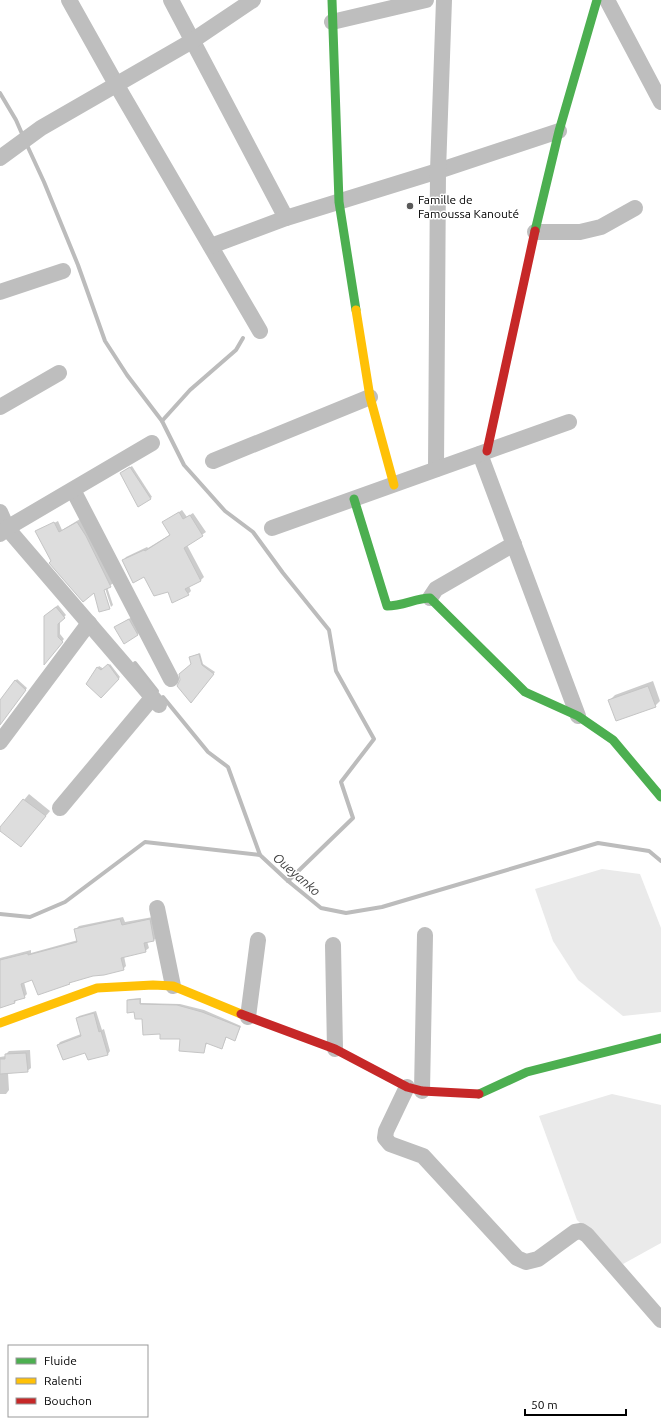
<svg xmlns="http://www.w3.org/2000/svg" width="661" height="1425" font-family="Ubuntu,sans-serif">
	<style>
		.green { fill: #eaeaea }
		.shadow { fill: #0003 }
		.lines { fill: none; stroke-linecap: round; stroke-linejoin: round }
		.stream { stroke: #bcbcbc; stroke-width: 4 }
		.building { fill: #ddd; stroke: #c5c5c5 }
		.street { stroke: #bebebe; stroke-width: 16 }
		.fast { stroke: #4caf50; stroke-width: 9 }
		.slow { stroke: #ffc107; stroke-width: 9 }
		.jam { stroke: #c62828; stroke-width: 9 }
		.poi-dot { fill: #595959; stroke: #fff; stroke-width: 1.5 }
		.labels { text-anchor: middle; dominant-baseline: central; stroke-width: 3; stroke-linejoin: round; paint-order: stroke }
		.poi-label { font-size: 12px; fill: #000; stroke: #fff; text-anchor: start }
		.water-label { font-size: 13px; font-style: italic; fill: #414141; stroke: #fff }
	</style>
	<rect width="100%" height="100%" fill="#fff"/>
	<g class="green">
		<path d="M602,869l38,5 21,54v84l-38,4 -45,-36 -25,-39 -18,-52z"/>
		<path d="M612,1094l49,11v138l-38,21 -46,-44 -38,-104z"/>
	</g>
	<g class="shadow">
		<path d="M132,466l20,31 -13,9 -17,-34z"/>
		<path d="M182,510l5,7 6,-4 13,19 -19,13 17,32 -4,4 -11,5 2,5 -3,3 -19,-3 -46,-30 3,-4 21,-10 1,1 23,-14 -7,-12z"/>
		<path d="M80,519l9,14 25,50 -7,4 6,18 -2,2 -7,-22h-2l7,23h1l-10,3 -6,-19 -11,9 -32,-38 1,-2 -15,-29 21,-11 4,9z"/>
		<path d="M58,605l8,10 -6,6v13l4,5 -19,24 2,-49z"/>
		<path d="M132,617l8,15 -3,3 -22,-8z"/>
		<path d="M200,653l3,11 12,8 -24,30 1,-38 -2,-7z"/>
		<path d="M110,664l10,13 -19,20 -14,-14 12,-17 5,3z"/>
		<path d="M17,679l10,9 -18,24 -9,-4v-6z"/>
		<path d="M653,681l7,20 -5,5 -45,-6 5,-5z"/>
		<path d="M29,794l21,17 -26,31 -24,-13z"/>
		<path d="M123,917l2,5 28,-5 4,20 -3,3 -7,1 2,7 -4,3 -21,5 2,10 -3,3 -30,6 -21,6 -3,3 -36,-5 -9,3 3,12 -3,3 -6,2 -4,4 -14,4v-49l31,-8v3l47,-13 -3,-10 4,-4z"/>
		<path d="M141,998v5l39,1 24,6 37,16 -6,14 -8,-4 -5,12 -15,-5 -4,9 -22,-14 -20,-5 -26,-22 -7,-11 2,-1z"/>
		<path d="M96,1011l6,19 2,-1 6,22 -2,3 -20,5 -2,-8 -28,-6 2,-3 21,-8 -4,-16 2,-2z"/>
		<path d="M30,1050l1,18 -4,3 -19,2 1,17 -3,4h-6v-37l6,-1v-2l3,-3z"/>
	</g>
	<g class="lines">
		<g class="stream">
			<path d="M0,93l16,27 7,16"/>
			<path d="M26,143l18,39 34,83 27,76 22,34 35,46 22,44 41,46 28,21 30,41 46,57 7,41 38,68 -33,43 12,36 -65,63"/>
			<path d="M162,421l28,-31 46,-40 7,-12"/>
			<path d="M135,663l22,28"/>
			<path d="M163,697l45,55 20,15 32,88"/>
			<path d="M0,914l30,3 35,-15 80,-60 115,13 28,26 33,27 25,5 36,-6 216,-64 51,8 12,10"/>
		</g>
	</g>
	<g class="building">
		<path d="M130,467l21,32 -13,8 -18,-34z"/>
		<path d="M179,512l4,7 7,-4 13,21 -19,12 17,33 -16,8 4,6 -17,8 -4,-11 -14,4 -10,-19 -11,6 -11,-23 22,-10 1,1 25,-16 -8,-13z"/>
		<path d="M54,522l5,10 18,-10 9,14 25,51 -7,3 6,19 -11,3 -5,-19 -11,9 -34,-39 2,-2 -16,-30z"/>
		<path d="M56,607l9,11 -7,6v13l5,5 -19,23v-49z"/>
		<path d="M129,619l9,16 -14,9 -10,-17z"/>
		<path d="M199,654l3,11 12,9 -23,29 -14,-17 3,-6 -1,-6 12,-10 -2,-7z"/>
		<path d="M108,664l11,15 -18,19 -15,-14 11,-17 4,3z"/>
		<path d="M15,680l11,10 -26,35v-25z"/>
		<path d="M648,686l8,21 -40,14 -8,-21z"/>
		<path d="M23,799l23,17 -25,31 -21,-16v-4z"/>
		<path d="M120,919l2,6 28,-6 4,22 -10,2 2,9 -25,6 3,12 -20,5 -11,1 -24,7 1,1 -32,11 -6,-15 -11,4 4,14 -11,3 1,2 -15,5v-48l28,-7v2l49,-13 -3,-13z"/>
		<path d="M140,999v5l37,1 25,7 38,15 -5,14 -9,-4 -4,12 -16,-6 -2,10 -25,-2 1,-12h-20v-5l-17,1 -1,-16h-7l-1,-7 -7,1v-13z"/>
		<path d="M94,1013l5,19 2,-1 7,24 -20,5 -3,-7 -22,7 -6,-15 24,-9 -5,-18z"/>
		<path d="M26,1053l2,19 -28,2v-15h5v-5z"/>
	</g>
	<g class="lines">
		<g class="street">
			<path d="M69,0l47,84 144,247"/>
			<path d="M171,0l115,218"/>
			<path d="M607,0l54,102"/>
			<path d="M332,22l94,-22"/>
			<path d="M0,158l41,-30 151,-87 61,-41"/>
			<path d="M535,232h45l21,-5 34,-19"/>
			<path d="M211,246l75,-28 152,-47 121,-40"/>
			<path d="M0,292l63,-21"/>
			<path d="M0,407l59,-34"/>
			<path d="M480,454l98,262"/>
			<path d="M213,461l157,-64"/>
			<path d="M436,469l2,-298 6,-171"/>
			<path d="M73,490l98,189"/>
			<path d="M0,512l7,16 152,177"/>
			<path d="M272,528l297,-106"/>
			<path d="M0,534l7,-6 145,-85"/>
			<path d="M430,598l6,-9 78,-45"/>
			<path d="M0,742l89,-119"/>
			<path d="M60,808l92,-110"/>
			<path d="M157,908l16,78"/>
			<path d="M333,945l2,104"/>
			<path d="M248,1017l10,-77"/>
			<path d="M407,1087l-21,44 -1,7 5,6 33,12 94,102 9,4 12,-3 37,-27 6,-1 6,4 74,85"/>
			<path d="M422,1091l3,-156"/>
		</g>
		<g class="fast">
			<path d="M332,0l7,202 17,108"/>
			<path d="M535,231l24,-100 38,-131"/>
			<path d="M354,499l33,107c16,0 29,-8 43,-8l95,94 53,24 35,24 48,57"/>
			<path d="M479,1094l48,-22 134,-34"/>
		</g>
		<g class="slow">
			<path d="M356,310l14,87 24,88"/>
			<path d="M0,1023l97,-35 56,-3 20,1 68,28"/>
		</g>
		<g class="jam">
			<path d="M487,451l48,-220"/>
			<path d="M241,1014l94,35 72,38 15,4 57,3"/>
		</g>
	</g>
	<circle class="poi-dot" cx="410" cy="206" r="4"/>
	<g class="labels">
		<g class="poi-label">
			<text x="418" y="199">Famille de<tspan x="418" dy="14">Famoussa Kanouté</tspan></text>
		</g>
		<g class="water-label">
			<text transform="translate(297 874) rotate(41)">Oueyanko</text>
		</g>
	</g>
	<rect x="8" y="1345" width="140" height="72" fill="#ffffff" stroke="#999999"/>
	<rect x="16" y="1358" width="20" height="6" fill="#4caf50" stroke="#999999"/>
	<text x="44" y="1365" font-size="12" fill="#000000">Fluide</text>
	<rect x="16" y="1378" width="20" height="6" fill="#ffc107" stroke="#999999"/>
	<text x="44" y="1385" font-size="12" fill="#000000">Ralenti</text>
	<rect x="16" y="1398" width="20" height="6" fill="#c62828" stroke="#999999"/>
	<text x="44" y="1405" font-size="12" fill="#000000">Bouchon</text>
	<path d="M525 1409v6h101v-6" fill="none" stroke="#000000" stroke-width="2"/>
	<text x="531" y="1409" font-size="12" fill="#000000" stroke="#ffffff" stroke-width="3" paint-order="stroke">50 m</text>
</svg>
